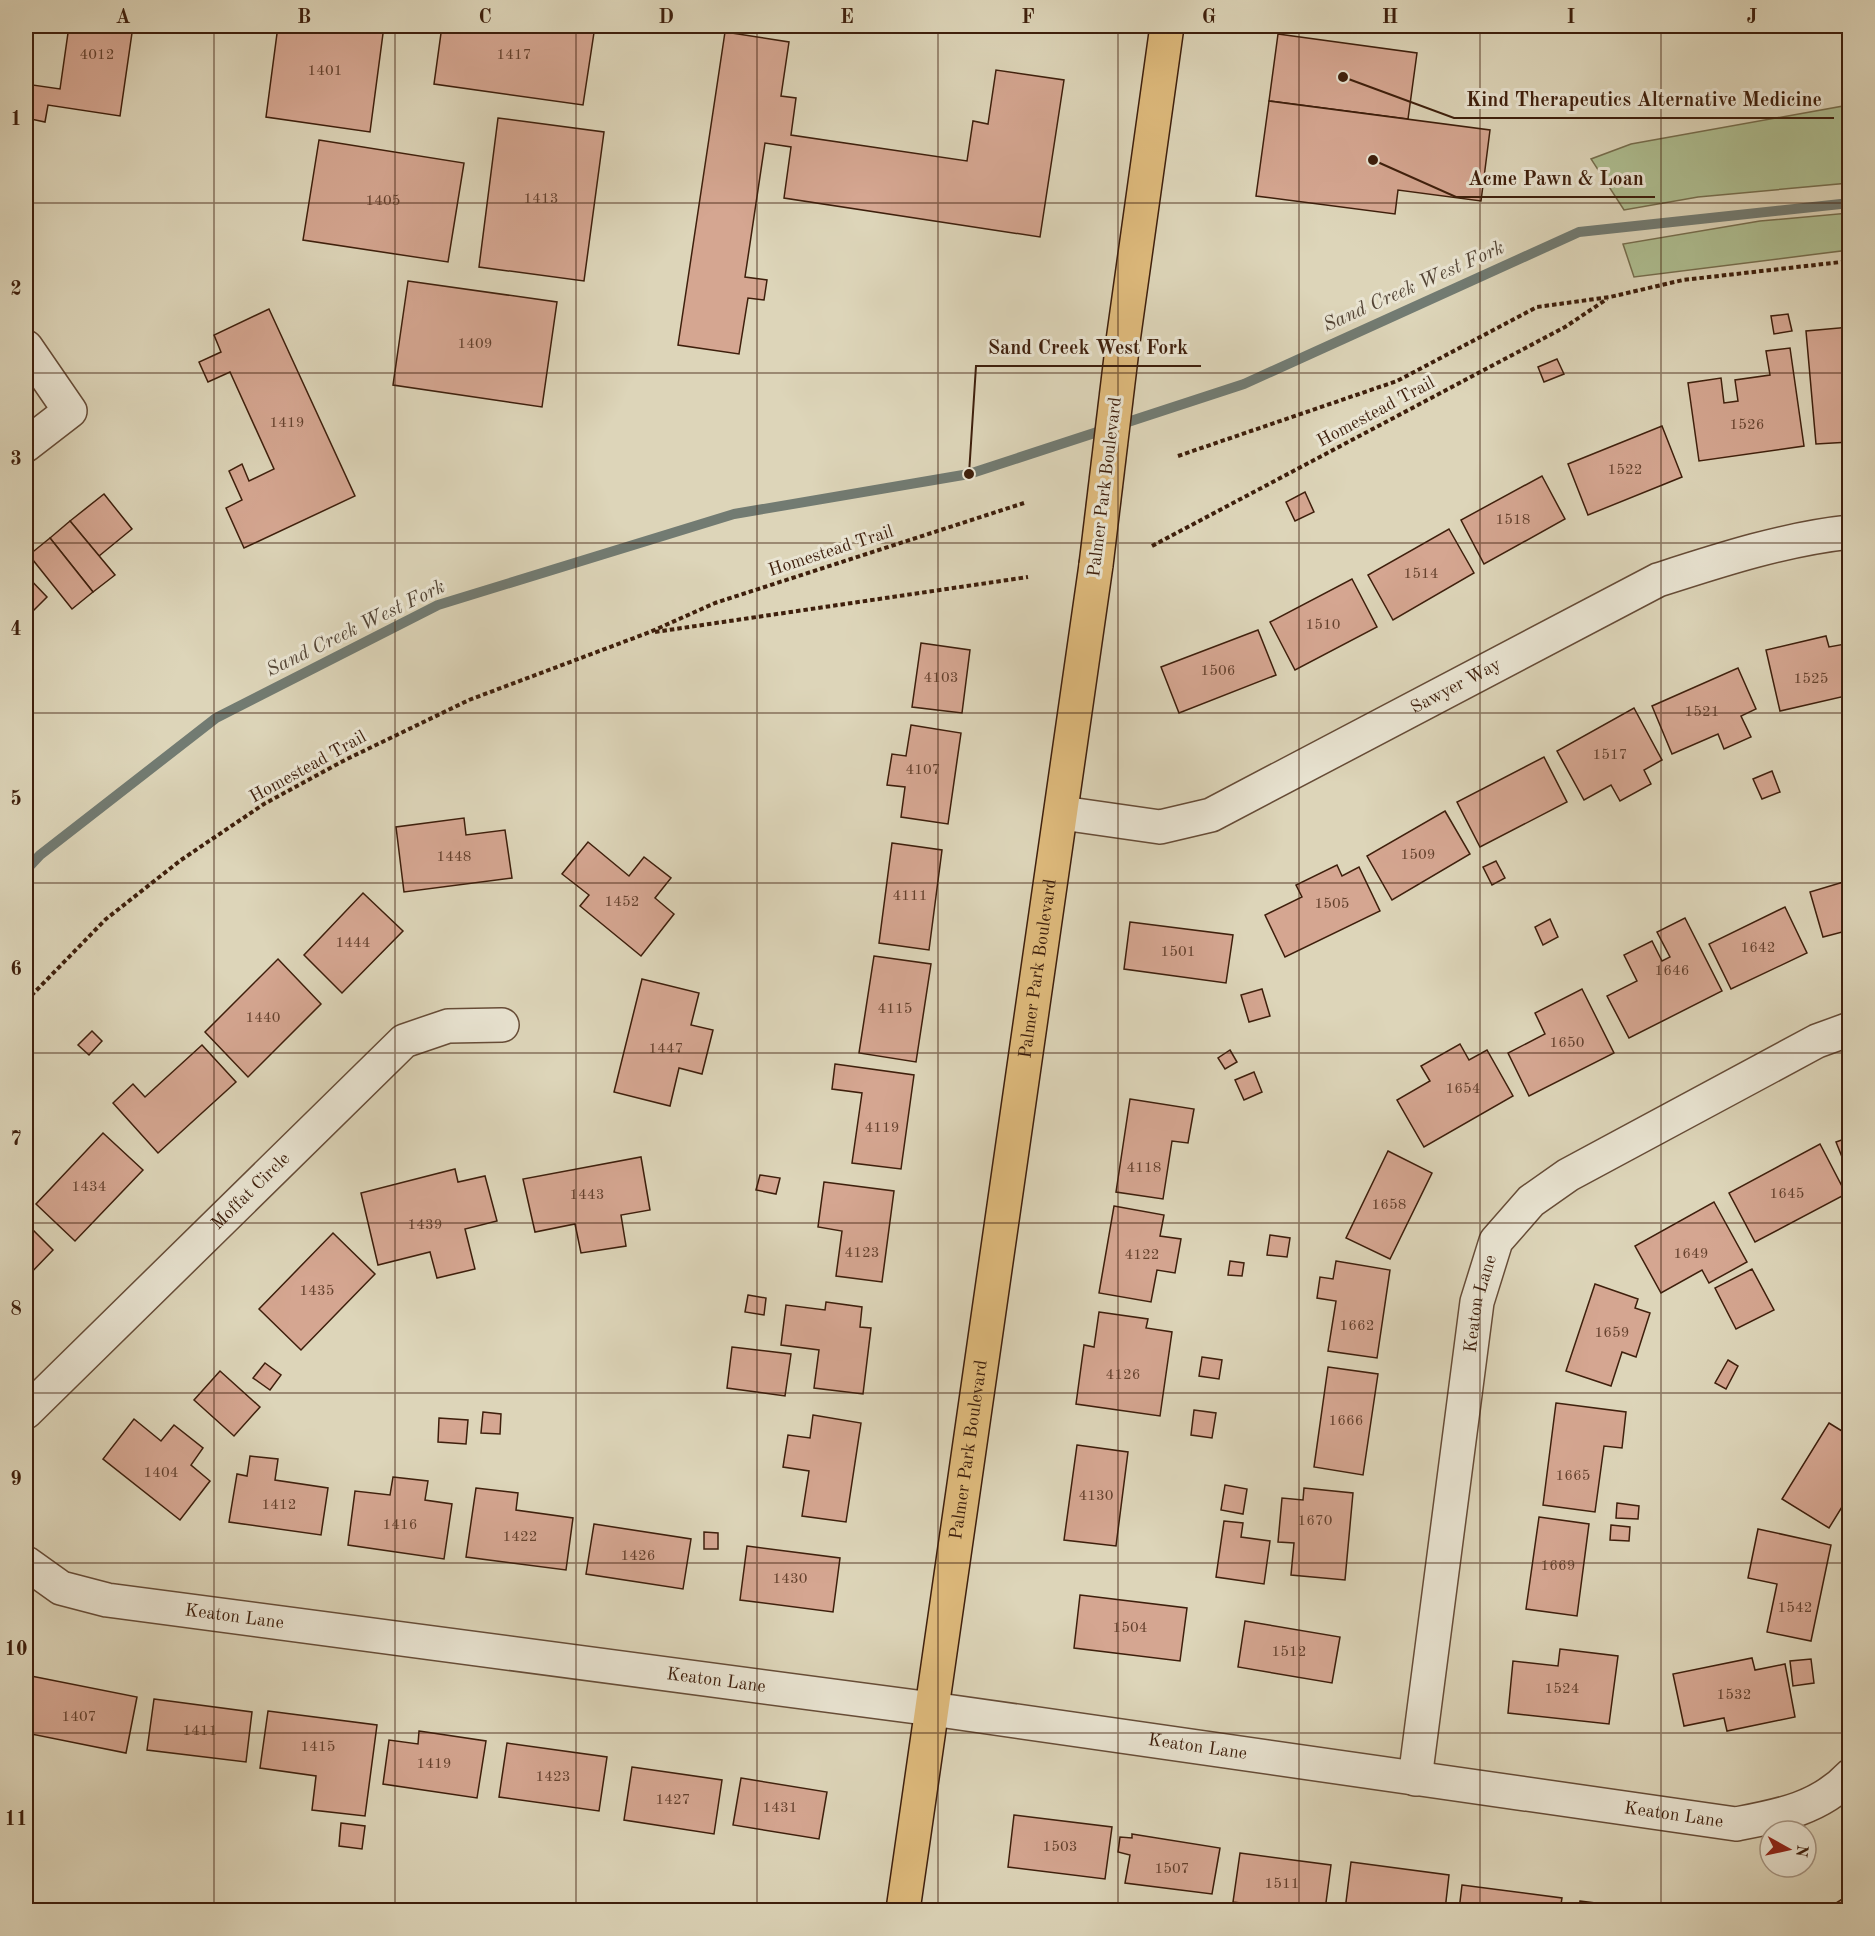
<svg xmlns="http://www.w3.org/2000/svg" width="1875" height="1936" font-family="'Old Standard TT',serif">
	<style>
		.green { fill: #aebe91; stroke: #766e4e; stroke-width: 1.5 }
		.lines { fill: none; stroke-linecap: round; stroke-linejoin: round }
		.stream { stroke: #727b72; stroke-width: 10 }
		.building { fill: #d5a691; stroke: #3e1f0c; stroke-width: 1.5 }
		.minor-casing { stroke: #664c37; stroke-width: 36 }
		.major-casing { stroke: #3e1f0c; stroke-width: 36 }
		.path { stroke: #3e1f0c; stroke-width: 4; stroke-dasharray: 4.5 3; stroke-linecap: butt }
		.minor { stroke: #e9e4d2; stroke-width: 33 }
		.major { stroke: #deba7c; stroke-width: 33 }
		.major-bridge-casing { stroke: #3e1f0c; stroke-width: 36; stroke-linecap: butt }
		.major-bridge { stroke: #deba7c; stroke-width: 33 }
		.grid { fill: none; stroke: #3e1f0c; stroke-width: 1.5; stroke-opacity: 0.55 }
		.labels { text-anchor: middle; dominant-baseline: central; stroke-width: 6; stroke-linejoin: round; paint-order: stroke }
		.number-label { font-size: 15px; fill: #64412d }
		.street-label { font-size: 18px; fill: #3e1f0c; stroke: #e9e4d2 }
		.water-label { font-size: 20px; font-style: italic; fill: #544536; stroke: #e9e4d2 }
		.leader { fill: none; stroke: #3e1f0c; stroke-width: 2 }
		.callout-dot { fill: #3e1f0c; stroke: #e9e4d2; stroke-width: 2 }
		.callout-label { font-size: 20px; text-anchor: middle; font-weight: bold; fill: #3e1f0c; stroke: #e9e4d2; stroke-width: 6; stroke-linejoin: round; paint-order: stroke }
		.neatline { fill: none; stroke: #3e1f0c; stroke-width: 2 }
		.grid-label { font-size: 20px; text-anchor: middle; font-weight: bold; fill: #3e1f0c }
	</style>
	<rect width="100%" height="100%" fill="#ddd5b9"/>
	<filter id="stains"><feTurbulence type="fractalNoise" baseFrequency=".00333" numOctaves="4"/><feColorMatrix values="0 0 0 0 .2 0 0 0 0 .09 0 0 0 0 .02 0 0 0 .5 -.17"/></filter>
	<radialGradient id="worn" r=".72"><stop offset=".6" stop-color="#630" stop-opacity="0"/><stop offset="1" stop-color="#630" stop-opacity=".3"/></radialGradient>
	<g class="green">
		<path d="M1849,105v78l-151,14 -74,13 -33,-51 40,-15z"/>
		<path d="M1849,213v37l-215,27 -11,-33 137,-23z"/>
	</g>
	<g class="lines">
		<path class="stream" d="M26,870l14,-15 176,-137 222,-113 296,-91 235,-40 275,-90 335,-152 271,-29"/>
	</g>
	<g class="building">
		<path d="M69,26h64l-13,90 -72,-11 -3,17 -19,-4v-34l34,5z"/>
		<path d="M278,26h106l-14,106 -104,-15z"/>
		<path d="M442,26h153l-12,79 -149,-21z"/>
		<path d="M725,32l64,10 -8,54 15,2 -5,37 176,26 6,-40 15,3 8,-54 68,10 -24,157 -256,-39 7,-51 -26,-4 -20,134 22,3 -3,20 -16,-2 -9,56 -61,-9z"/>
		<path d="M1278,34l139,19 -9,66 -139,-18z"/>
		<path d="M1269,101l221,29 -9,71 -83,-11 -3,24 -139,-18z"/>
		<path d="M498,118l106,14 -20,149 -105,-14z"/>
		<path d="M319,140l145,23 -16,99 -145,-22z"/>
		<path d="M408,281l149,21 -15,105 -149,-22z"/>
		<path d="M269,309l86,187 -111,52 -18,-40 16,-8 -13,-29 13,-7 7,17 25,-12 -44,-97 -22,10 -9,-20 22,-10 -7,-17z"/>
		<path d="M1788,314l4,17 -18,3 -3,-18z"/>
		<path d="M1850,327v115l-34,2 -10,-113z"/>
		<path d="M1790,348l14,98 -105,15 -11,-78 33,-5 3,25 14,-2 -3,-21 35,-5 -4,-24z"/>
		<path d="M1557,359l7,15 -20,8 -6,-15z"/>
		<path d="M1662,426l20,51 -94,38 -20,-51z"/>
		<path d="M1542,476l23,43 -81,45 -23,-44z"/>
		<path d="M1305,492l9,20 -19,9 -9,-19z"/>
		<path d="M104,494l28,35 -33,27 -29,-35z"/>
		<path d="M70,521l45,54 -22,17 -43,-54z"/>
		<path d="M1449,529l25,44 -81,47 -25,-45z"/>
		<path d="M50,538l43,54 -21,17 -43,-54z"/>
		<path d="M26,575l21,22 -21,21z"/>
		<path d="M1352,579l25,48 -82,43 -25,-48z"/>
		<path d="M1258,630l18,45 -97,38 -18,-46z"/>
		<path d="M1826,636l3,11 16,-3 5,19v32l-70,16 -14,-61z"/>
		<path d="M921,643l49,7 -8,63 -50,-6z"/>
		<path d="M1738,668l18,41 -15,7 10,21 -27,12 -6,-15 -46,20 -20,-48z"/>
		<path d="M1634,708l28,52 -18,10 7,14 -31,17 -9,-16 -27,15 -27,-49z"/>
		<path d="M911,725l50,8 -13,91 -47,-7 4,-30 -18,-2 5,-31 14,2z"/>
		<path d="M1544,757l23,45 -87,45 -23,-45z"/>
		<path d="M1772,771l8,21 -18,7 -9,-20z"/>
		<path d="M1445,811l25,43 -78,46 -25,-44z"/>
		<path d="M464,818l2,17 39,-5 7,48 -108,14 -8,-65z"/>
		<path d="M588,842l41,34 15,-19 27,21 -16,20 19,16 -33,42 -61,-50 9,-11 -27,-21z"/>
		<path d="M892,843l50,7 -13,100 -50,-7z"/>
		<path d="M1496,861l9,17 -13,7 -9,-18z"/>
		<path d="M1337,865l5,11 17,-9 21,44 -95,46 -20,-42 37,-18 -6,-12z"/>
		<path d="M1850,880v50l-27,7 -13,-45z"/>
		<path d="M363,893l40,38 -61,62 -38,-38z"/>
		<path d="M1785,907l22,46 -76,36 -22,-45z"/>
		<path d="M1685,918l37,73 -93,47 -22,-42 30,-15 -13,-26 28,-14 10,20 8,-4 -13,-25z"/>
		<path d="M1550,919l8,18 -15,8 -8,-18z"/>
		<path d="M1130,922l103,13 -7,48 -102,-14z"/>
		<path d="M874,956l57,8 -15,98 -57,-9z"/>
		<path d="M278,959l43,45 -73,73 -43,-45z"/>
		<path d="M642,979l57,14 -8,32 22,5 -11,44 -23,-6 -9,38 -56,-14z"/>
		<path d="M1262,989l8,27 -21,6 -8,-27z"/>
		<path d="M1582,989l32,64 -85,43 -21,-43 37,-19 -10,-21z"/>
		<path d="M92,1031l10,10 -13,14 -11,-10z"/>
		<path d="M1460,1044l9,16 18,-10 26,46 -89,51 -27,-47 33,-19 -9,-15z"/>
		<path d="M202,1045l34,37 -78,71 -45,-50 20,-19 12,13z"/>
		<path d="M1230,1050l7,12 -12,7 -7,-11z"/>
		<path d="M835,1064l79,11 -13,94 -49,-6 10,-70 -30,-4z"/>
		<path d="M1254,1072l8,20 -18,8 -9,-20z"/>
		<path d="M1130,1099l64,10 -6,34 -16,-2 -9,58 -47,-7z"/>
		<path d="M103,1133l40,37 -68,71 -39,-37z"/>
		<path d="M1850,1137v40l-14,-35z"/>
		<path d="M1820,1144l26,50 -91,48 -26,-49z"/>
		<path d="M1388,1151l44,22 -42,86 -44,-21z"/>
		<path d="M641,1157l9,53 -29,5 5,31 -45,7 -6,-29 -40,8 -12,-53z"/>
		<path d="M455,1169l3,13 27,-6 12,45 -32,8 10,40 -38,9 -7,-26 -52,13 -17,-72z"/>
		<path d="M760,1175l20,3 -4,16 -20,-4z"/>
		<path d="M824,1182l70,9 -12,91 -46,-6 6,-45 -24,-4z"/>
		<path d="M1714,1202l33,60 -38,21 -7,-13 -41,23 -26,-47z"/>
		<path d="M1114,1206l50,9 -4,21 21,3 -6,34 -18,-3 -6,32 -52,-9z"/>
		<path d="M26,1223l27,27 -27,28z"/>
		<path d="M333,1233l42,41 -74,76 -42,-41z"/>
		<path d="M1270,1235l20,3 -3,19 -20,-2z"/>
		<path d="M1230,1261l14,2 -2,13 -14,-1z"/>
		<path d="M1336,1261l54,9 -13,88 -49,-7 8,-50 -19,-3 3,-21 13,2z"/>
		<path d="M1752,1269l22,41 -38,19 -21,-41z"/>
		<path d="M1595,1284l43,15 -3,9 15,5 -14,44 -14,-5 -11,34 -45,-15z"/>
		<path d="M748,1295l18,3 -2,17 -19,-3z"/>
		<path d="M826,1302l36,5 -2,20 11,1 -8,66 -49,-6 5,-38 -38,-5 5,-40 39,5z"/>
		<path d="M1099,1312l49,7 -2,9 26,4 -12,84 -84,-12 8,-59 10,2z"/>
		<path d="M732,1347l59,7 -6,42 -58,-8z"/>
		<path d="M1202,1357l20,3 -3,19 -20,-3z"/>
		<path d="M1728,1360l10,6 -12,23 -11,-6z"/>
		<path d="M265,1363l16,12 -11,15 -17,-12z"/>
		<path d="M1328,1367l50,7 -15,101 -49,-8z"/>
		<path d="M220,1371l40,36 -26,29 -40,-36z"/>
		<path d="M1556,1403l70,9 -4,36 -18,-2 -9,66 -52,-7z"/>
		<path d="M1194,1410l22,3 -4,25 -21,-3z"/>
		<path d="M483,1412l18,2 -1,20 -19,-1z"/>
		<path d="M813,1415l48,8 -15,99 -44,-6 7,-45 -26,-4 5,-32 22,3z"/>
		<path d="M439,1418l29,2 -2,24 -28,-2z"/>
		<path d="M134,1419l27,22 13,-16 29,23 -12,17 19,16 -30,39 -77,-61z"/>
		<path d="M1829,1423l21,13v58l-21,34 -47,-29z"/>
		<path d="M1077,1445l51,7 -12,94 -52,-6z"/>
		<path d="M250,1456l28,3 -3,21 53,8 -7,47 -92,-13 8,-48 10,2z"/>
		<path d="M393,1477l35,4 -3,19 27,4 -8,55 -96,-14 7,-54 35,4z"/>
		<path d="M1225,1485l22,4 -4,25 -22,-4z"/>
		<path d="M476,1488l42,5 -2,17 57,8 -7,52 -100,-13z"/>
		<path d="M1304,1488l49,5 -8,87 -54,-5 3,-32 -16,-1 4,-44 21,2z"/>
		<path d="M1617,1503l22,3 -1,13 -22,-1z"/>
		<path d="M1539,1517l50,7 -12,92 -51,-7z"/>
		<path d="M1224,1521l19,2 -2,14 29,4 -6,43 -48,-7z"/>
		<path d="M594,1524l97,15 -8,50 -97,-15z"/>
		<path d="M1611,1525l19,2 -1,14 -19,-1z"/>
		<path d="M1758,1529l73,16 -20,96 -44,-9 10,-48 -29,-6z"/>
		<path d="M704,1532l14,1v16h-14z"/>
		<path d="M747,1546l93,12 -7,54 -93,-12z"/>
		<path d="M1080,1595l107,13 -7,53 -106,-13z"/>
		<path d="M1245,1621l95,16 -8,46 -94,-16z"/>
		<path d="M1560,1649l58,7 -9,68 -101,-11 5,-52 45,5z"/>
		<path d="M1752,1658l3,12 30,-6 10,53 -68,14 -3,-13 -40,8 -11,-52z"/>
		<path d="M1811,1659l3,24 -21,3 -3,-25z"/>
		<path d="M31,1676l106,21 -11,56 -100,-20v-31z"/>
		<path d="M154,1699l98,13 -6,50 -99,-12z"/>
		<path d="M268,1711l109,14 -12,91 -53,-6 4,-34 -56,-8z"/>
		<path d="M419,1731l67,10 -9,57 -94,-14 6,-44 29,4z"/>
		<path d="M507,1743l100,14 -8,54 -100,-14z"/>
		<path d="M632,1767l90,13 -8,54 -90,-14z"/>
		<path d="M741,1778l86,14 -8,47 -86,-14z"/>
		<path d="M1014,1815l98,12 -7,52 -97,-12z"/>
		<path d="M341,1823l24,3 -3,23 -23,-3z"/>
		<path d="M1132,1834l88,14 -8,46 -87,-11 5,-28 -12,-3 2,-15 12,1z"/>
		<path d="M1240,1853l91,12 -6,45h-31l-61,-8z"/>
		<path d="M1351,1862l98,13 -4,35h-100z"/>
		<path d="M1462,1885l100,13 -2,12h-101z"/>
		<path d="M1850,1894v16h-10l-4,-7z"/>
		<path d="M1580,1901l71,9h-72z"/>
	</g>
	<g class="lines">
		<g class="minor-casing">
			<g id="minor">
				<path d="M26,347l44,64 -44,34"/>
				<path id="s1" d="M1062,813l98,14 51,-12 447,-235c62,-20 126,-41 192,-48"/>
				<path id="s2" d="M26,1412l378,-371 44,-15 54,-1"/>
				<path id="s3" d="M26,1563l35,25 46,12 825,109 804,115c42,-8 83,-15 114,-48"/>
				<path id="s4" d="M1415,1779l62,-477 19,-61 35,-40 37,-26 249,-134 33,-12"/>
			</g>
		</g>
		<g class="major-casing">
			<g id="major">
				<path d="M1123,341l44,-315"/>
				<path id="s5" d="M903,1910l193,-1345"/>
			</g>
		</g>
		<g class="path">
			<path d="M1178,456l219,-75 140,-74 73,-10 73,-17 167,-19"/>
			<path d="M1152,546l413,-219 42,-28"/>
			<path d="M655,632l373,-55"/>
			<path d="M26,1001l80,-82 75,-59 83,-56 81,-44 124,-60 181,-68 65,-29 309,-100"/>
		</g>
		<use href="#minor" class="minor"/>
		<use href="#major" class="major"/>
		<g class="major-bridge-casing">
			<path id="major-bridge" d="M1096,565l27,-224"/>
		</g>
		<use href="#major-bridge" class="major-bridge"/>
	</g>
	<path class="grid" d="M214,26v1884M395,26v1884M576,26v1884M757,26v1884M938,26v1884M1118,26v1884M1299,26v1884M1480,26v1884M1661,26v1884M26,203h1824M26,373h1824M26,543h1824M26,713h1824M26,883h1824M26,1053h1824M26,1223h1824M26,1393h1824M26,1563h1824M26,1733h1824"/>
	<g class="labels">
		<g class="number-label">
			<text x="97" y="55">4012</text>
			<text x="514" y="55">1417</text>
			<text x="325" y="71">1401</text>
			<text x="541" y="199">1413</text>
			<text x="383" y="201">1405</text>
			<text x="475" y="344">1409</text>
			<text x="287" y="423">1419</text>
			<text x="1747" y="425">1526</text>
			<text x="1625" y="470">1522</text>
			<text x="1513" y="520">1518</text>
			<text x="1421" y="574">1514</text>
			<text x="1323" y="625">1510</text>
			<text x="1218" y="671">1506</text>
			<text x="941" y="678">4103</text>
			<text x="1811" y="679">1525</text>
			<text x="1702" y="712">1521</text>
			<text x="1610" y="755">1517</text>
			<text x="923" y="770">4107</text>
			<text x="1418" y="855">1509</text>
			<text x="454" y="857">1448</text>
			<text x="910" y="896">4111</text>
			<text x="622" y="902">1452</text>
			<text x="1332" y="904">1505</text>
			<text x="353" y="943">1444</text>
			<text x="1758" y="948">1642</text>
			<text x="1178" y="952">1501</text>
			<text x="1672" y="971">1646</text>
			<text x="895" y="1009">4115</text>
			<text x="263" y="1018">1440</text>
			<text x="1567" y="1043">1650</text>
			<text x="666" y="1049">1447</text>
			<text x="1463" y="1089">1654</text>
			<text x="882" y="1128">4119</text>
			<text x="1144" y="1168">4118</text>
			<text x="89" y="1187">1434</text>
			<text x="1787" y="1194">1645</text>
			<text x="587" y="1195">1443</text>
			<text x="1389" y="1205">1658</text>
			<text x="425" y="1225">1439</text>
			<text x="862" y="1253">4123</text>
			<text x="1691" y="1254">1649</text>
			<text x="1142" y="1255">4122</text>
			<text x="317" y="1291">1435</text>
			<text x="1357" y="1326">1662</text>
			<text x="1612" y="1333">1659</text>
			<text x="1123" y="1375">4126</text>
			<text x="1346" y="1421">1666</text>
			<text x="161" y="1473">1404</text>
			<text x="1573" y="1476">1665</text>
			<text x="1096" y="1496">4130</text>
			<text x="279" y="1505">1412</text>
			<text x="1315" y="1521">1670</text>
			<text x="400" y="1525">1416</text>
			<text x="520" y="1537">1422</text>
			<text x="638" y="1556">1426</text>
			<text x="1558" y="1566">1669</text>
			<text x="790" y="1579">1430</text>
			<text x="1795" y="1608">1542</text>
			<text x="1130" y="1628">1504</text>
			<text x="1289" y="1652">1512</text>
			<text x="1562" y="1689">1524</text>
			<text x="1734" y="1695">1532</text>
			<text x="79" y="1717">1407</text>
			<text x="200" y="1731">1411</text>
			<text x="318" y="1747">1415</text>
			<text x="434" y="1764">1419</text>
			<text x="553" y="1777">1423</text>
			<text x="673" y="1800">1427</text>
			<text x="780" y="1808">1431</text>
			<text x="1060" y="1847">1503</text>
			<text x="1172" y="1869">1507</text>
			<text x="1282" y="1884">1511</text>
		</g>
		<g class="street-label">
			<text transform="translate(1376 412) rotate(-28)">Homestead Trail</text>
			<text transform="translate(1105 487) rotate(-83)">Palmer Park Boulevard</text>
			<text transform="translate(831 551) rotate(-18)">Homestead Trail</text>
			<text stroke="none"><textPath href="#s1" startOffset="428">Sawyer Way</textPath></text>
			<text transform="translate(308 767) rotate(-29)">Homestead Trail</text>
			<text stroke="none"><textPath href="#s5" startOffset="951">Palmer Park Boulevard</textPath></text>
			<text stroke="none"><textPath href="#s2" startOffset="315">Moffat Circle</textPath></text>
			<text stroke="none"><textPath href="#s4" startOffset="480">Keaton Lane</textPath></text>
			<text stroke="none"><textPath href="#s5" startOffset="465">Palmer Park Boulevard</textPath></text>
			<text stroke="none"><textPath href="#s3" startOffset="219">Keaton Lane</textPath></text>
			<text stroke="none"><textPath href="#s3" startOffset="705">Keaton Lane</textPath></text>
			<text stroke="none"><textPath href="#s3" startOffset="1191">Keaton Lane</textPath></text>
			<text stroke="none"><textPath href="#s3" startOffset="1672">Keaton Lane</textPath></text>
		</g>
		<g class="water-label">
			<text transform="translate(1414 287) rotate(-24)">Sand Creek West Fork</text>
			<text transform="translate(356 629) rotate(-26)">Sand Creek West Fork</text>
		</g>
	</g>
	<path class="leader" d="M1343 77L1454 118H1834M1373 160L1456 197H1655M969 474L976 366H1201"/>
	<g class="callout-dot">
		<circle cx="1343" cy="77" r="6"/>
		<circle cx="1373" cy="160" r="6"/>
		<circle cx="969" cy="474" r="6"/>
	</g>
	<g class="callout-label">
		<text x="1644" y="106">Kind Therapeutics Alternative Medicine</text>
		<text x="1556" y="185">Acme Pawn &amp; Loan</text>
		<text x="1088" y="354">Sand Creek West Fork</text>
	</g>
	<rect width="1875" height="1936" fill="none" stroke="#ddd5b9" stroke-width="66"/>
	<g transform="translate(1788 1849) rotate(98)"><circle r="28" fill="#e9e4d2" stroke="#a59583" stroke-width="1.5"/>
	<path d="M0-4.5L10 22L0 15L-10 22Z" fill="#8f2418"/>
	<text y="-9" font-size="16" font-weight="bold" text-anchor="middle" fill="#3e1f0c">N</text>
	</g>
	<rect x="33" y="33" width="1809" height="1870" class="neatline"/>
	<g class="grid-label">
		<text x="123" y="23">A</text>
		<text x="304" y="23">B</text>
		<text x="485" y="23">C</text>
		<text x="666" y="23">D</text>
		<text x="847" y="23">E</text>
		<text x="1028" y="23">F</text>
		<text x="1209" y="23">G</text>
		<text x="1390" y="23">H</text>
		<text x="1571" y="23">I</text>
		<text x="1752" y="23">J</text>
		<text x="16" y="125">1</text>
		<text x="16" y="295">2</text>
		<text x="16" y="465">3</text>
		<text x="16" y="635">4</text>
		<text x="16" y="805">5</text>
		<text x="16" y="975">6</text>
		<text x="16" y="1145">7</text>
		<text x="16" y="1315">8</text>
		<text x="16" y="1485">9</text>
		<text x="16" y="1655">10</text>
		<text x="16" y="1825">11</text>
	</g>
	<rect width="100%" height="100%" filter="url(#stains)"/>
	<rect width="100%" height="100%" fill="url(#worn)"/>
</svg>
